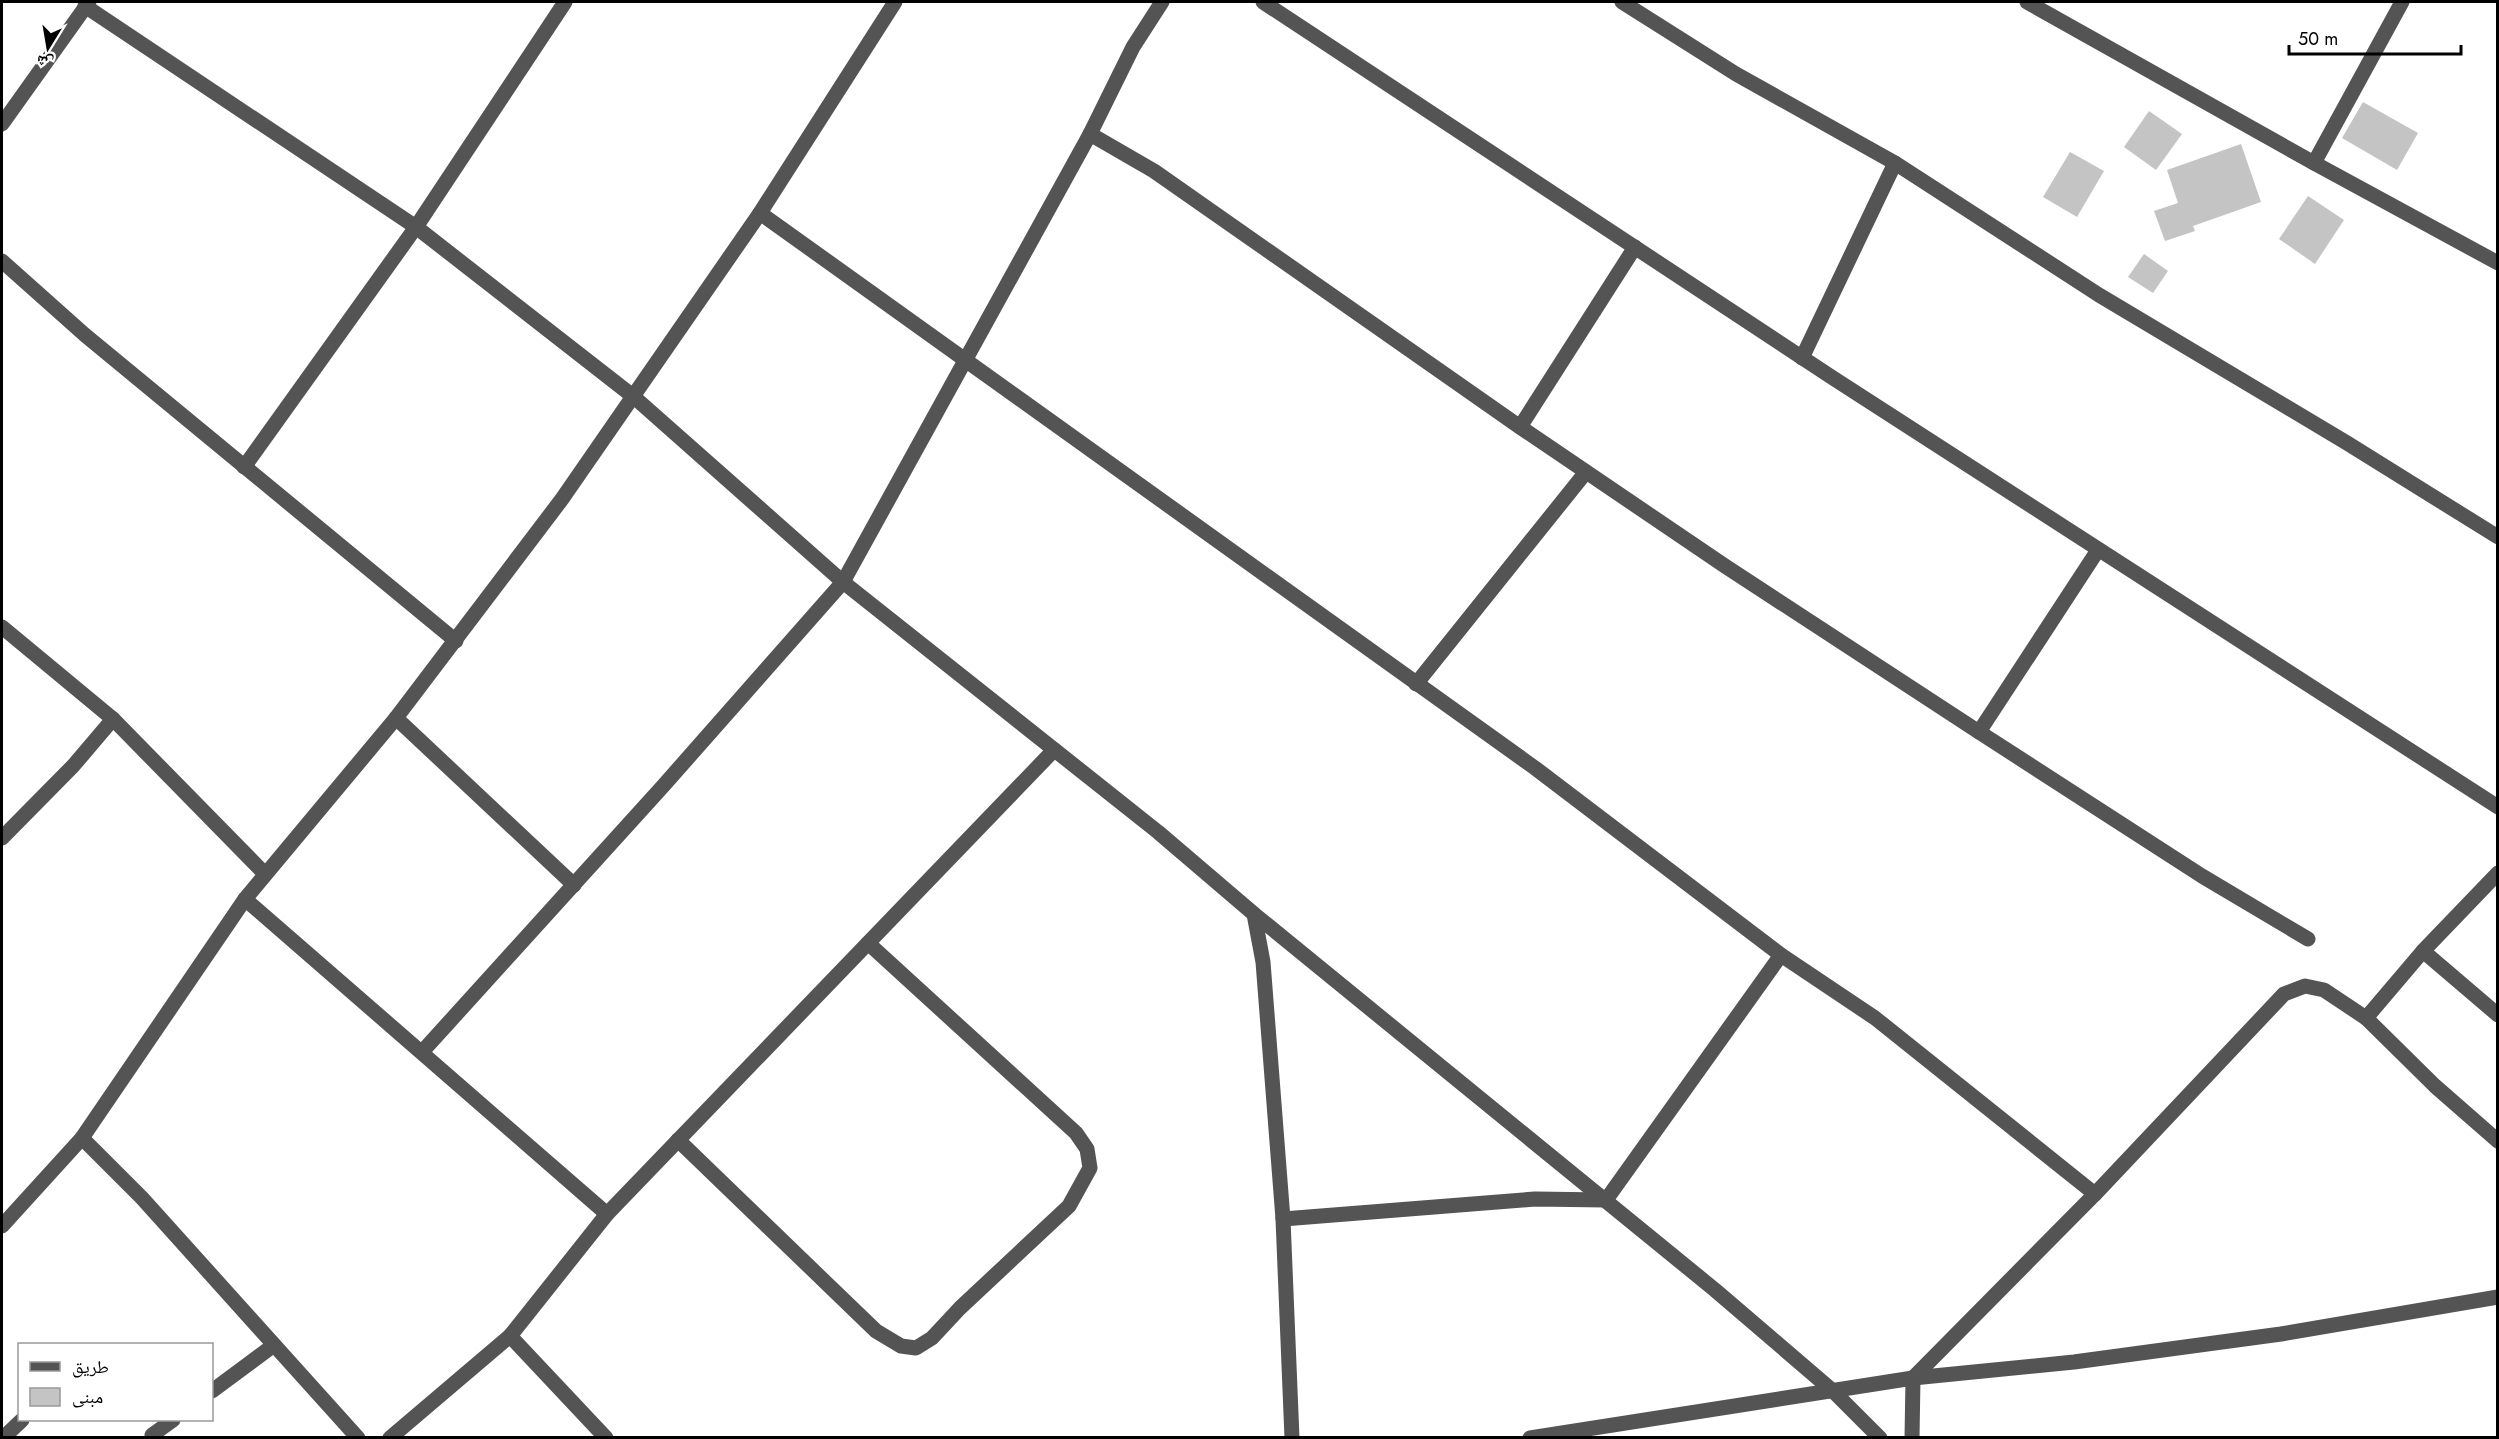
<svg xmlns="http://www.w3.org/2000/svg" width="2499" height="1439" font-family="Jost,'Noto Naskh Arabic',sans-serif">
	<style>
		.building { fill: #c4c4c4 }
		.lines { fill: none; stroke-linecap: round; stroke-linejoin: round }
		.minor { stroke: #545454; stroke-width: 15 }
	</style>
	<rect width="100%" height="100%" fill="#fff"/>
	<g class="building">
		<path d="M2363,102l55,31 -21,37 -55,-32z"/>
		<path d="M2149,111l33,23 -26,36 -32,-23z"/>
		<path d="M2241,144l20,58 -68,24 2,5 -30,10 -11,-30 24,-8 -11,-33z"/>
		<path d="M2070,152l34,19 -27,46 -34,-20z"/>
		<path d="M2308,196l36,24 -29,44 -36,-25z"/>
		<path d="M2144,254l24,17 -15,22 -25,-16z"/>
	</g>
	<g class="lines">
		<g class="minor">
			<path d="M1263,2l570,376 665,429"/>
			<path d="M1622,2l114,72 159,89 204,132 248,148 151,94"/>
			<path d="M2027,2l287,161 184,100"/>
			<path d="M85,6l331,221 218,170 209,185 315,250 96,82 9,48 20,257 9,219"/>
			<path d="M2,124l87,-122"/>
			<path d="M1090,134l43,-87 29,-45"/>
			<path d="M2314,163l88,-161"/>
			<path d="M760,213l775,555 246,187 94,63 220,176"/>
			<path d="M2,261l83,74 371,306"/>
			<path d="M1802,358l93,-195"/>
			<path d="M1520,427l115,-180"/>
			<path d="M244,467l172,-240 149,-225"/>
			<path d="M2,627l111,92 152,155"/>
			<path d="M1416,684l170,-212"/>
			<path d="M396,718l178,167"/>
			<path d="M1979,732l223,144 106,63"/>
			<path d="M2,838l71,-72 40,-47"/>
			<path d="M245,899l362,315"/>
			<path d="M1254,914l461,376 119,102 46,46"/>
			<path d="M2423,951l75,64"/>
			<path d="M2366,1018l69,68 63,55"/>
			<path d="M422,1052l242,-267 179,-203 247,-448 64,37 366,256 205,139 254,166 119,-182"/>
			<path d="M82,1138l60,60 216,240"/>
			<path d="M678,1140l198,191 25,15 15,2 16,-10 28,-30 109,-102 21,-38 -3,-19 -11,-16 -208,-190"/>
			<path d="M1283,1219l252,-20 71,1 175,-245"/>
			<path d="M2,1226l80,-88 163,-239 151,-181 166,-219 198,-286 135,-211"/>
			<path d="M510,1336l96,102"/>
			<path d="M212,1391l62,-46"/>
			<path d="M152,1435l21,-15"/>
			<path d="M3,1438l19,-18"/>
			<path d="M390,1438l120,-102 97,-122 447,-464"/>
			<path d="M1530,1438l383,-60 161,-16 207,-28 217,-37"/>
			<path d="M1912,1438l1,-60 182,-184 189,-200 21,-8 19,4 42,28 57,-67 75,-78"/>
		</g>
	</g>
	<rect width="2499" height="1439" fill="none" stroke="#000000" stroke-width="6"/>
	<rect x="18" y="1343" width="195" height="78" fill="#ffffff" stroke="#999999" stroke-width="1.5"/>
	<rect x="30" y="1362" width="30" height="9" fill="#545454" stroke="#999999" stroke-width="1.5"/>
	<text x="72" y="1373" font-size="18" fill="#000000">طريق</text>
	<rect x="30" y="1388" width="30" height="18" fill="#c4c4c4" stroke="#999999" stroke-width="1.5"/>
	<text x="72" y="1403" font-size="18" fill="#000000">مبنى</text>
	<g transform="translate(48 48) rotate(191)" stroke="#ffffff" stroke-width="4.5" paint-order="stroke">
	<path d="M0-4.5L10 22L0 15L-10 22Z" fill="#000000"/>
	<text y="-9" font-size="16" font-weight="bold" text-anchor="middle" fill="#000000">ش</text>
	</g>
	<path d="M2289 45v9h172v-9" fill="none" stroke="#000000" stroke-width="3"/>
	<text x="2298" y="45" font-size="18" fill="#000000" stroke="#ffffff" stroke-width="4.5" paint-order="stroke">50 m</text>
</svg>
